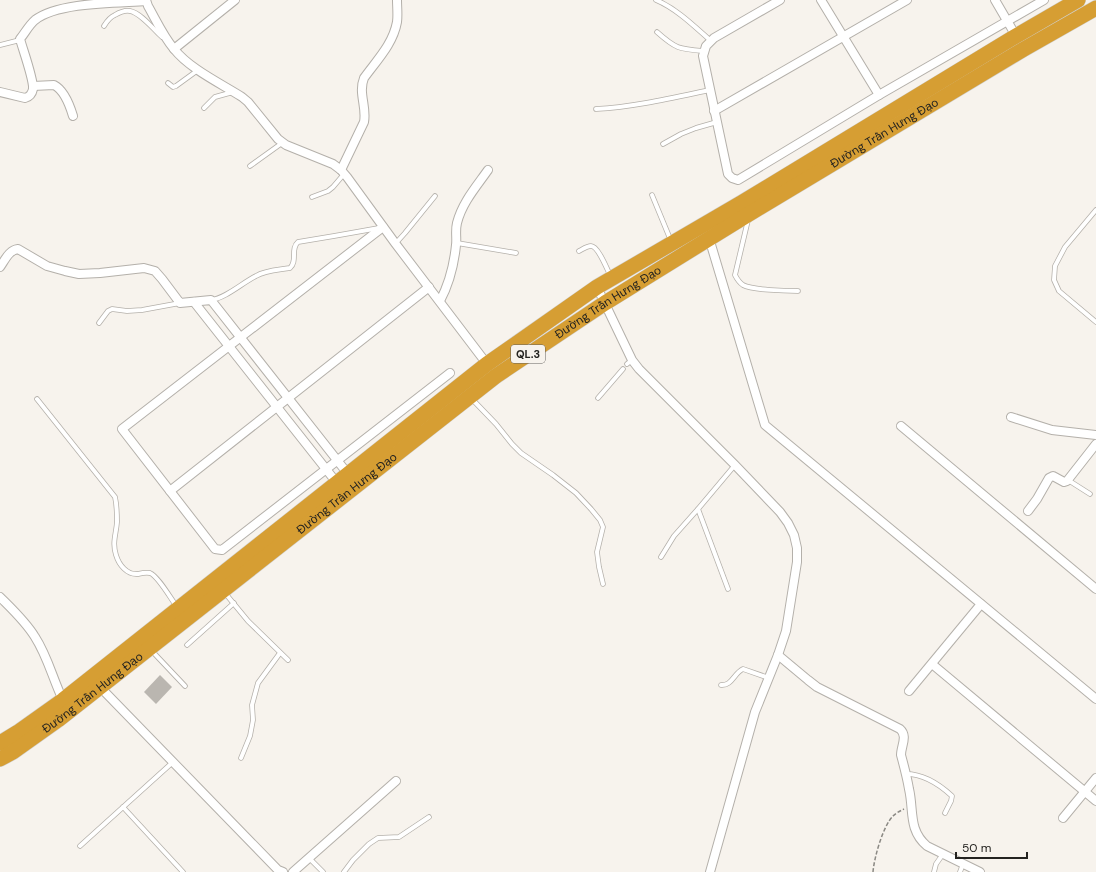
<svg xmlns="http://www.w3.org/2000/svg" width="1096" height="872" font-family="'DM Sans',sans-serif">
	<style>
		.building { fill: #bab6b0 }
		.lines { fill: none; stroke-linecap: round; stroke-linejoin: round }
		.lane-casing { stroke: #b4b0aa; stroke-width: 5.5 }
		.street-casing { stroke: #b4b0aa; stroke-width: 10 }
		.highway-casing { stroke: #cfcfce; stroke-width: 16 }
		.path { stroke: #8b8984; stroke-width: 1.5; stroke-dasharray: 4 2; stroke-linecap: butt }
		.lane { stroke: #fff; stroke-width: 4 }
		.street { stroke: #fff; stroke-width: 8 }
		.highway { stroke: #d69e33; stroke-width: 15 }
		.labels { text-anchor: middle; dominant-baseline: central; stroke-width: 3; stroke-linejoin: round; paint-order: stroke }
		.shield { fill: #f7f3ed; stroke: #63615e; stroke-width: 1 }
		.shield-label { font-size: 11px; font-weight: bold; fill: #242320 }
		.street-label { font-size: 12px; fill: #242320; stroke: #f7f3ed }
	</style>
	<rect width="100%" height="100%" fill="#f7f3ed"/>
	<path class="building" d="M160,675l12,12 -16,17 -12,-12z"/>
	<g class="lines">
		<g class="lane-casing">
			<g id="lane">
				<path d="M656,0c21,9 38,26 55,41"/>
				<path d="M104,26c3,-5 6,-9 11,-11 5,-3 10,-5 15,-4 11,2 24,19 32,26"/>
				<path d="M657,32c19,17 22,17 47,19"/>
				<path d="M0,45l20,-5"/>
				<path d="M168,83l5,4 3,-1 22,-16"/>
				<path d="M204,108l11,-11 18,-5"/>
				<path d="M596,109c38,-2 76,-11 114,-19"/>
				<path d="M663,144l18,-10 15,-6 21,-6"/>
				<path d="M250,166l32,-23"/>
				<path d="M652,195l19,46"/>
				<path d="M312,197l16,-6 5,-4 11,-13"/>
				<path d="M1096,210l-31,37 -10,19 -1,14 5,11 37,31"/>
				<path d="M748,220l-13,55c2,4 5,8 8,10 9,5 43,6 55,6"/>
				<path d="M396,243l9,-10 30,-37"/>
				<path d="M457,243l59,10"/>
				<path d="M579,251c4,-2 8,-5 12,-5 7,0 16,23 19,29"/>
				<path d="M211,300c15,-2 31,-17 45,-24 10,-6 23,-6 34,-8 8,-7 0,-19 8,-26l36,-6 45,-8"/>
				<path d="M99,323l9,-12 4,-2 15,2 15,-1 38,-7"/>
				<path d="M627,364l5,-4"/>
				<path d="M471,398l25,26 16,20 9,9 32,22 23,18 15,16 9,11 3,7 -6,25 2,15 4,17"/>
				<path d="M598,398l25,-29"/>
				<path d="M37,399l78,98c2,9 2,17 2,25 -1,13 -5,20 -1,33 3,10 11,20 22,19 4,-1 8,-2 12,-1 8,3 21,26 27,34"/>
				<path d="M1068,480l22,14"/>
				<path d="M698,509l30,80"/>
				<path d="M661,557l13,-21 24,-27 37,-44"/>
				<path d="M225,593l23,28 40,39"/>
				<path d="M187,645l47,-42"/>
				<path d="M151,650l34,36"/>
				<path d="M721,685c11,1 13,-12 22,-16l26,9"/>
				<path d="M241,758l9,-22 3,-16 -1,-15 6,-22 22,-30"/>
				<path d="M906,774c18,0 33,10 46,22l-1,5 -6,12"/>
				<path d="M123,807l60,65"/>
				<path d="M80,846l93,-84"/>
				<path d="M309,858l14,14"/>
				<path d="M344,872l9,-12 16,-16 9,-6 21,-1 30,-20"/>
				<path d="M934,872l2,-8 7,-10"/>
				<path d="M960,872l3,-8"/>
			</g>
		</g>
		<g class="street-casing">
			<g id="street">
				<path d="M146,0l2,6c8,14 15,30 26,43 16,20 46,34 68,48l6,5 30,37 8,6 47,19 8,6 6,7 48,66 92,121"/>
				<path d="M780,0l-66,38 -8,8 -3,10 25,118 4,4 6,2 141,-85 165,-95"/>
				<path d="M821,0l58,95"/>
				<path d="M995,0l21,36"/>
				<path d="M174,49l61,-49"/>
				<path d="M33,86l21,-1c10,5 16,21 19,31"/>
				<path d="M0,92l25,6c4,-1 7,-4 8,-9 1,-9 -10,-39 -13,-50 5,-6 9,-14 15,-19 23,-18 82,-17 111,-19"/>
				<path d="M714,111l193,-111"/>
				<path d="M341,170l23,-48c3,-15 -6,-29 0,-44 13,-18 29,-34 33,-56 1,-7 0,-15 0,-22"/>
				<path d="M383,227l-261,202 93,120 7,1 228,-177"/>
				<path d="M709,238l56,187 331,274"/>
				<path d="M0,267c5,-7 9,-17 18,-18l29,17 18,5 14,3 21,-1 44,-5 11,3 7,8 18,24 31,-3 137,174"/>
				<path d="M597,287l35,73 7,9 96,96 45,47 8,11 6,12 3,13v14l-11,69 -8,24 -23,57 -45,160"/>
				<path d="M440,301c9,-17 14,-36 16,-56 1,-7 -1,-14 1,-22 5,-20 19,-36 31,-53"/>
				<path d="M194,302l143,181"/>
				<path d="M1011,417l41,13 44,5"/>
				<path d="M901,426l195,163"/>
				<path d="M170,491l259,-204"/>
				<path d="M1028,511l9,-12 12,-21 4,-2 11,6 3,-1 29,-37"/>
				<path d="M0,597c13,13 26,25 35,40 13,20 18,43 28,63"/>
				<path d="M778,655l30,25 9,7 83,42c8,7 1,17 1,26 3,11 6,22 8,34 5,21 -1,41 18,57l53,26"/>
				<path d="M932,664l164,137"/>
				<path d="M100,687l178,183 5,2"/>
				<path d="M909,691l72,-87"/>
				<path d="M1063,818l33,-40"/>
				<path d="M293,872l103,-91"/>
			</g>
		</g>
		<g class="highway-casing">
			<g id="highway">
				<path d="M0,743l18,-11 45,-32 424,-336 110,-77 144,-84 275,-167 62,-36"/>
				<path id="s1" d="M0,759l13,-7 45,-32 438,-344 109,-73 144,-89 275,-165 72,-41"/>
			</g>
		</g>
		<path class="path" d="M873,872c1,-14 10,-46 20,-56 3,-3 7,-5 11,-7"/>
		<use href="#lane" class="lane"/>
		<use href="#street" class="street"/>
		<use href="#highway" class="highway"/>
	</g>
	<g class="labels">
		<rect class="shield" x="511" y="345" width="34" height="18" rx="3"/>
		<g class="shield-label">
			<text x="528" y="354">QL.3</text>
		</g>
		<g class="street-label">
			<text stroke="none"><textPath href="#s1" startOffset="1085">Đường Trần Hưng Đạo</textPath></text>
			<text stroke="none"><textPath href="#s1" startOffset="761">Đường Trần Hưng Đạo</textPath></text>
			<text stroke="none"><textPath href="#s1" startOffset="437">Đường Trần Hưng Đạo</textPath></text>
			<text stroke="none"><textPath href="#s1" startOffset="114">Đường Trần Hưng Đạo</textPath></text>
		</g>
	</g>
	<path d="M956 852v6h71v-6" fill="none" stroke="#242320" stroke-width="2"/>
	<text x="962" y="852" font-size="12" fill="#242320" stroke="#f7f3ed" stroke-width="3" paint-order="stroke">50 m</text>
</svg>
